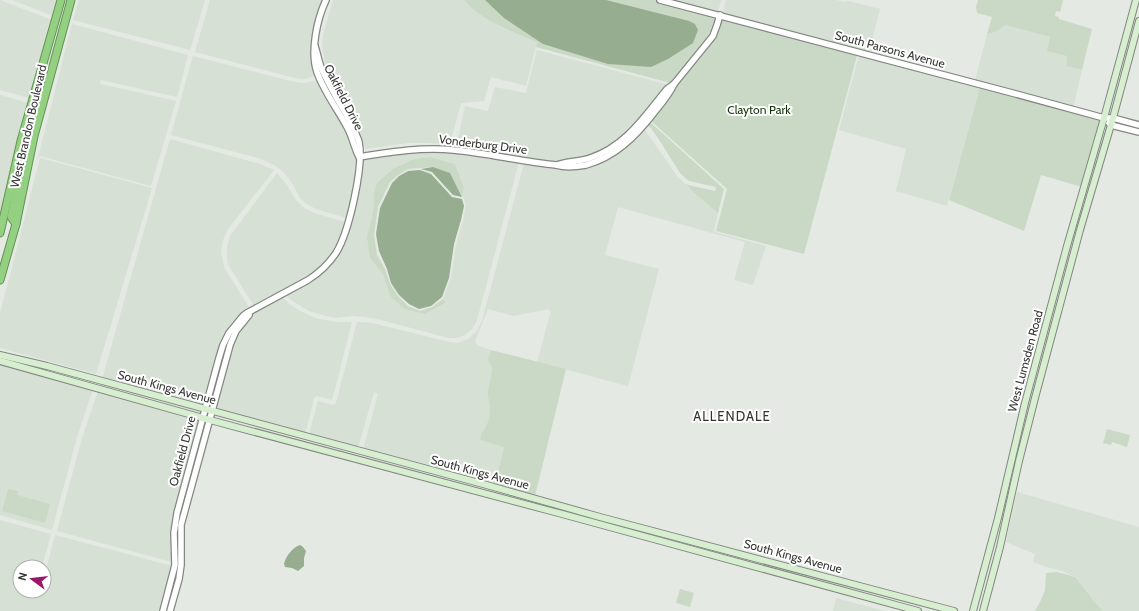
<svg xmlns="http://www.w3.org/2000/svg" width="1139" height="611" font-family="Cabin,sans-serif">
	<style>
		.built { fill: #d6e0d4; fill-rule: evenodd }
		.green { fill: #cad9c5 }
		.water { fill: #96ad8f }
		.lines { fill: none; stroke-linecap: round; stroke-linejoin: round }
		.tertiary-casing { stroke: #838782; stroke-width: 8 }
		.secondary-casing { stroke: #838782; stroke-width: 8 }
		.trunk-casing { stroke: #629353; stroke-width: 9 }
		.tertiary { stroke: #fff; stroke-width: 5.5 }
		.secondary { stroke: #d7eed0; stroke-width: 6 }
		.trunk { stroke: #94d082; stroke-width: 7 }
		.labels { text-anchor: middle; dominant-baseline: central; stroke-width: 4; stroke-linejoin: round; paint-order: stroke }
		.street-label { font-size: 12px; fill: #363735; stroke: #fff }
		.park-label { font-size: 12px; fill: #123307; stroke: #fff }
		.neighbourhood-label { font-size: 13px; letter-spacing: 1px; fill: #30342f; stroke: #fff }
	</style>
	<rect width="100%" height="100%" fill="#e4e9e3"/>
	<g class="built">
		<path d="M0,0l52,20 -23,78 -29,-8z"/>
		<path d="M12,0h46l-5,16z"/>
		<path d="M79,0h126l-15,50 -117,-30z"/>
		<path d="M210,0h112l-11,50 1,12 4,14 -12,3 -9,-1 -100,-26z"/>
		<path d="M333,0h131l34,26 39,16 -11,44 -35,-9 -7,24 -23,2 -11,41 -22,-1h-20l-42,6 -8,-21 -28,-50 -5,-14 -3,-20 1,-9z"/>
		<path d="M670,0h51l-3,12z"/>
		<path d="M726,0h111l6,2 6,-1 31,8 -11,43 -34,-10 -112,-29z"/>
		<path d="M72,24l116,31 -11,42 -76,-17 -1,4 76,17 -25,85 -111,-30 -2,2 -4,15z"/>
		<path d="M1005,25l45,12 17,19 -1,10 16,4 -9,38 -98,-27 12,-47 11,-3z"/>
		<path d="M537,50l132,35 -4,3 -27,33 -18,18 -16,11 -15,6 -35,6 -98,-14 9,-42 23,5 7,-24 31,6z"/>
		<path d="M859,55l121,32 -33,119 -51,-15 10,-42 -67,-19z"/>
		<path d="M193,56l101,26 11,1 13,-3 30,54 9,24 -2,24 -9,36 -30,-9 -9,-5 -7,-6 -8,-15 -6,-8 -6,-6 -8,-5 -10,-5 -91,-24z"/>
		<path d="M0,95l28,8 -18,64 -6,37 -4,15z"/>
		<path d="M644,129l25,35 7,11 17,17 25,21 -4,17 1,2 51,14 -13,39 -19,-5 11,-38 -127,-35 -13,48 54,14 -31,117 -91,-24 14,-51 -3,-2 -34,7 -26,-7 -13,32 1,2 3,3 12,4 -3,10 4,8 -4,22v7l2,8 -1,13 -3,9 -4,5 -2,8 24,6 -9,39 -132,-35 15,-56 -4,-2 -16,56 -49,-13 9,-34 15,4 3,-2 21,-81 15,1 77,19 9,1 10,-4 8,-7 6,-11 42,-158 44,7 10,-1 16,-4 9,-4 17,-10 9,-6z"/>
		<path d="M170,139l90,25 14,6 -46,59 -5,11 -2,13 3,14 26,42 -9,5 -8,10 -11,16 -6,17 -13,49 -101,-27z"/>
		<path d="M421,151l41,2 57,9 -42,158 -5,9 -7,6 -8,3h-8l-76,-20 -20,-2 -18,2 -9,-2 -17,-5 -18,-11 -5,-6 23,-12 10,-6 8,-7 23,-46 10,-40 2,-24 36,-6zM430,157l25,7 9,24 -2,9 2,1 2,7 -3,16 -7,24 -5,33 -8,21 3,2 -21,13 -21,-5 -14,-13 -7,-22 -16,-37 6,-26 1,-17 40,-35z"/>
		<path d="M40,158l112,30 -56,186 -96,-26v-34z"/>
		<path d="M277,173l10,12 9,15 8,8 10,5 31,9 -8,22 -4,8 -5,8 -13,13 -61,33 -25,-40 -2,-7v-12l3,-11 3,-4z"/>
		<path d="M282,296l6,7 10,7 17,8 20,4h17l-20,78 -15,-4 -3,2 -9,36 -90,-25 17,-64 6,-13 17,-21z"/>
		<path d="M0,363l93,26 -16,48 -25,93 -52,-15z"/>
		<path d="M101,383l101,27 -1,5 -101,-29z"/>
		<path d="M98,391l101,28 -27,105v38l-115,-31 25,-93z"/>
		<path d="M1017,492l122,35v84h-36l-9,-10 -19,-24 -13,-6 -16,-4 -13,-5 2,-8 -29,-12z"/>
		<path d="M0,520l51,14 -9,33h-22v24h24v-17h1l10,-39 117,31 -12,45h-160z"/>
		<path d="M836,598l48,13h-51z"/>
	</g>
	<g class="green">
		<path d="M464,0h198l196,52 -54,202 -88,-23 11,-42 -78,-70 25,-35 -138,-37 1,-5c-28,-12 -52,-19 -73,-42z"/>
		<path d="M978,0h85l-3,12 -4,-1 -1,5 4,1v2l33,10 -10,41 -16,-4 1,-10 -20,-5 3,-14 -45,-12 -7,6 -11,3 5,-17 -15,-4 -1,-6z"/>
		<path d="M980,87l121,33 -19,67 -41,-12 -17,56 -75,-31z"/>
		<path d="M650,122l74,67 -6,24 -25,-21 -8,-9 3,2 27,6 1,-4 -27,-6 -9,-8 -20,-32 -9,-13 -4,-3z"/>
		<path d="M430,157l25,7 9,24 -2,8 -12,-23 -17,-6 -25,2 -10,6 -8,7 -12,25 -4,28 3,20 8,14 5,15 8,12 10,10 12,5 12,-4 11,-8 3,3 -21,12 -21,-5 -14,-13 -7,-22 -13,-16 -3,-21 6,-26 1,-17 3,-11 16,-14 21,-10z"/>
		<path d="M491,350l75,19 -31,127 -40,-11 9,-38 -24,-7 2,-8 4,-5 3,-9 1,-13 -2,-8v-7l4,-20v-2l-4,-8z"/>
		<path d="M1107,429l23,6 -3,12 -15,-5 -1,3 -8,-2z"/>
		<path d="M8,489l10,2 -1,4 33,9 -5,19 -43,-12z"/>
		<path d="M1057,572l18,5 19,24 9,10h-68l6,-11 4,-10 1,-17z"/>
		<path d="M680,589l14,4 -4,14 -14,-4z"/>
	</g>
	<g class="water">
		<path d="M485,0h121l83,21 6,3 3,6 -5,13 -25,16 -17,8 -43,-3 -65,-20 -39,-26z"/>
		<path d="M433,167l17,6 12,24 -9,-2 -21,-23 -11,-3z"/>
		<path d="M420,170l11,4 21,23 10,2 2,7 -3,14 -7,24 -5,34 -7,19 -11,9 -12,3 -10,-5 -10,-9 -8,-12 -4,-14 -8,-18 -3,-17 4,-26 12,-25 7,-7 9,-5z"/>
		<path d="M300,545l3,2 3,4 -2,7v8l-6,5 -6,-3 -7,-1 -1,-3c2,-8 8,-16 16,-19z"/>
	</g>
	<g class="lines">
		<g class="tertiary-casing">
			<g id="tertiary">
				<path d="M326,0c-9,19 -16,52 -9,72 6,18 21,38 30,55 5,9 7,19 11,28"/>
				<path d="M660,0l356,94 88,24h9l26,7"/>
				<path d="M1109,123l2,2 28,7"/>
				<path d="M359,157c32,-5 62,-10 94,-7 35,3 69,12 103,15 10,3 19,2 30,0 29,-8 49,-28 67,-51 8,-10 16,-19 21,-30"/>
				<path d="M557,165c10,-4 22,-3 33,-7 35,-11 55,-42 77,-69l7,-5 39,-48 4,-11 3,-10"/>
				<path d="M163,611l12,-46 -1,-32 3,-20 42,-155 4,-13 6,-12 14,-17 4,-3 61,-33c11,-7 20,-15 28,-27 13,-21 28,-87 23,-111 -3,-10 -9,-19 -13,-28 -8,-13 -15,-26 -22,-40 -5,-9 -6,-19 -9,-28"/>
				<path d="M170,611l9,-32 2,-14v-40l49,-180 6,-14 13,-16"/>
			</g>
		</g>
		<g class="secondary-casing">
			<g id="secondary">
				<path d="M0,355l47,11 436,118 117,33 354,94"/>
				<path d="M0,361l210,59 352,94 356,97"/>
				<path d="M973,611l25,-93 27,-115 42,-157 37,-128 32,-118"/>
				<path d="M983,611l17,-64 19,-86 16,-63 45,-168 33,-112 26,-97"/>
			</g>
		</g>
		<g class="trunk-casing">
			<g id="trunk">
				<path d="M13,180c4,2 4,4 4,8l-6,29 5,7"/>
				<path d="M0,233l21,-92 40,-141"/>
				<path d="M0,280l16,-56 18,-88 37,-136"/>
			</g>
		</g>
		<use href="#tertiary" class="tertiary"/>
		<use href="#secondary" class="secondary"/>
		<use href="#trunk" class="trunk"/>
	</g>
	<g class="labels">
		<g class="street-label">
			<text transform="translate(890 49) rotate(15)">South Parsons Avenue</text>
			<text transform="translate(344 97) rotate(63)">Oakfield Drive</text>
			<text transform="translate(28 126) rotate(-77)">West Brandon Boulevard</text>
			<text transform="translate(483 144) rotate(7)">Vonderburg Drive</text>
			<text transform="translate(1025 361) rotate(-75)">West Lumsden Road</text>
			<text transform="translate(167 387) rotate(15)">South Kings Avenue</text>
			<text transform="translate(182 451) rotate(-75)">Oakfield Drive</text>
			<text transform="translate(480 472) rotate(15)">South Kings Avenue</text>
			<text transform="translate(793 556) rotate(15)">South Kings Avenue</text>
		</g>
		<g class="park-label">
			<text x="759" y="109">Clayton Park</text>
		</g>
		<g class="neighbourhood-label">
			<text x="732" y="416">ALLENDALE</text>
		</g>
	</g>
	<g transform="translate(32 579) rotate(285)"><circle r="19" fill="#ffffff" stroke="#afafae"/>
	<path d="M0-3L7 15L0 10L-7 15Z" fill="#9b1669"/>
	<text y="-6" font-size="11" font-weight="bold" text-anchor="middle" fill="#363735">N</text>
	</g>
</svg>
